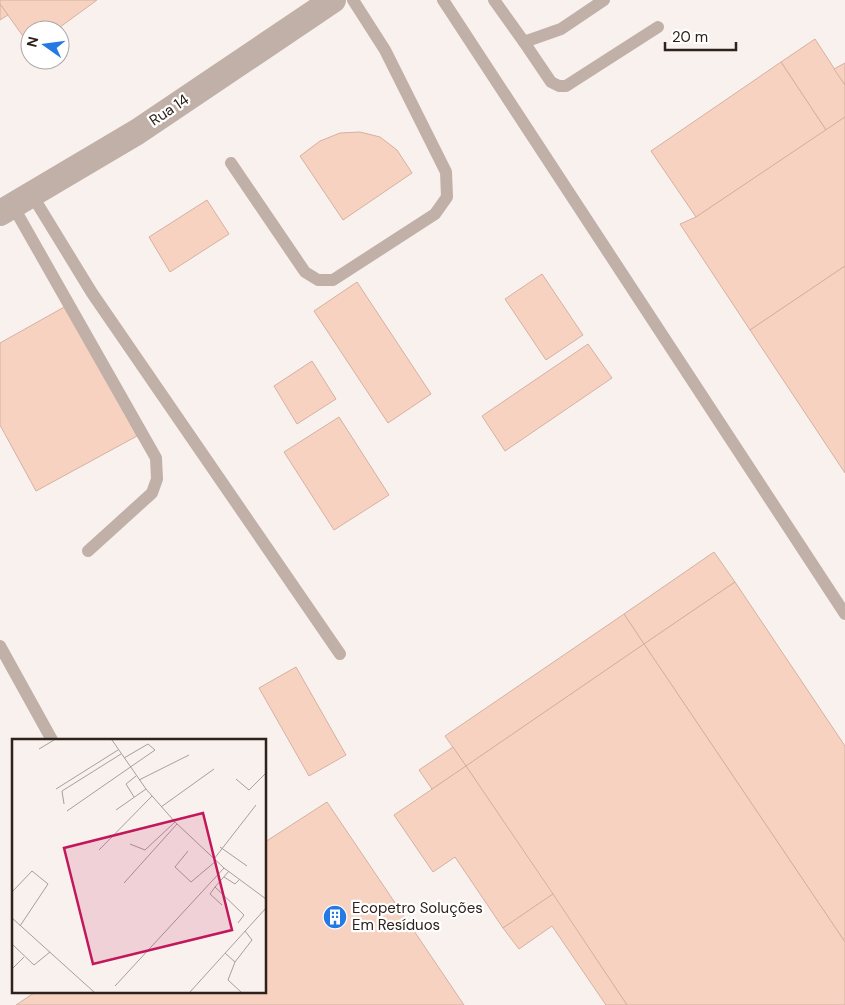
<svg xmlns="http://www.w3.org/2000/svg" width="845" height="1005" font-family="'DM Sans',sans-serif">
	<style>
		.building { fill: #f8d2c1; stroke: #d5b1a0 }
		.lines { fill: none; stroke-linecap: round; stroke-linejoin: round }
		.service { stroke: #c0b0a8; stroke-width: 12 }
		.minor { stroke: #c0b0a8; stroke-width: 26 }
		.labels { text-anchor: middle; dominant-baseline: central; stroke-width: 4.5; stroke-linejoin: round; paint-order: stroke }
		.street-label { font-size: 15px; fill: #2f211b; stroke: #fff }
		.poi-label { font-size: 15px; fill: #2f211b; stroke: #fff; text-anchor: start }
		.inset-road { fill: none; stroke: #a89e9a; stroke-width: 1 }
		.view { fill: #c2185b; fill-opacity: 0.15; stroke: #c2185b; stroke-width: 2.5 }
		.inset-edge { fill: none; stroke: #2f211b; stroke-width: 2.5 }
	</style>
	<rect width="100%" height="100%" fill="#f9f1ee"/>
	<g class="building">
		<path d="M0,0h97l-41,30h-26v16l-30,-42z"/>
		<path d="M0,4l8,11 -8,5z"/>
		<path d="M815,39l30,46v32l-19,13 -45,-68z"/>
		<path d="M781,62l45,68 -130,87 -45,-66z"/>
		<path d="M845,63v22l-11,-16z"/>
		<path d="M845,117v149l-95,64 -70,-106 16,-7z"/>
		<path d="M360,132l20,5 17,13 15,23 -69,47 -43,-64 20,-15 20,-8z"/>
		<path d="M207,200l22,34 -59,38 -21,-35z"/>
		<path d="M845,266v207l-95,-143z"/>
		<path d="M542,274l41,61 -37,25 -41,-61z"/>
		<path d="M357,282l74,112 -43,29 -74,-112z"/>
		<path d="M66,306l71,130 -101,55 -36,-66v-82z"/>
		<path d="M588,344l24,34 -107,73 -23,-35z"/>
		<path d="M312,361l24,38 -39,25 -23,-38z"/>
		<path d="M339,417l50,78 -55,35 -50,-78z"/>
		<path d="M714,552l21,30 -91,62 -20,-30z"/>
		<path d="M735,582l110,164v196l-201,-298z"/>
		<path d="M624,614l20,30 -178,122 -21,-30z"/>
		<path d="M644,644l201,298v63h-218l-161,-239z"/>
		<path d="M296,667l50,88 -37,21 -50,-88z"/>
		<path d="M453,747l13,19 -34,23 -13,-19z"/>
		<path d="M466,766l87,128 -50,34 -48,-71 -22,15 -39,-57z"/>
		<path d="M327,802l137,203h-448l21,-14h228v-149z"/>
		<path d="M553,894l74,111h-21l-54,-79 -33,23 -16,-21z"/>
	</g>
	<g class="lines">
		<g class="service">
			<path d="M443,0l402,614"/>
			<path d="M494,0l30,42 37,-13 43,-29"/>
			<path d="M524,42l27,40 8,4h7l92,-59"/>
			<path d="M231,163l74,109 13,8h15l102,-66 12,-17 -1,-25 -61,-122 -32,-50"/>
			<path d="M32,195l60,98 248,361"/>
			<path d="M13,206l143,252 1,21 -5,14 -64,58"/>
			<path d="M0,646l52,94"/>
		</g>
		<path class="minor" d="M0,213l137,-81 196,-132"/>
	</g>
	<defs>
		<g id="building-disc" transform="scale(1.25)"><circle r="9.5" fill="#2479e4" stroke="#fff"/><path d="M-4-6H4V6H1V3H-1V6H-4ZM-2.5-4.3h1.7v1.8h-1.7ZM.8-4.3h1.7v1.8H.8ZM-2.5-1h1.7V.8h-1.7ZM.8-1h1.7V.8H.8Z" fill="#fff"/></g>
	</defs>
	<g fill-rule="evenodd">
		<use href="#building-disc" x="335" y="917"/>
	</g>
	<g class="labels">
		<g class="street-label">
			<text transform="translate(169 110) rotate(-34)">Rua 14</text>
		</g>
		<g class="poi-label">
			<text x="352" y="908">Ecopetro Soluções<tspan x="352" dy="17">Em Resíduos</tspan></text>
		</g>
	</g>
	<g transform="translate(12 739)">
		<rect width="254" height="254" fill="#f9f1ee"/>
		<path class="inset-road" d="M100,1l34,49 29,33 49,46 42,31M27,10l15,-9M224,40l13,11 17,-17M127,41l50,-25M44,50l62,-39M122,58l-8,-13 10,-8M52,65l-2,-13 59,-37M149,68l53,-38M104,71l30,-21M55,72l88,-61 -7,-6 -24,14M118,105l15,6 30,-28M208,108l27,19M87,111l53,-54M176,112l-13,16 16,15 25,-21M202,120l42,-54M217,132l-14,16 29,28 -6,8M212,138l11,7 5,-5M112,144l53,-59M203,148l-5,7 12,11M0,153l20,-21 16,13 -28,42M0,179l82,74M0,205l22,21 16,-13M213,214l10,9 17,-22 -7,-9M223,223l-7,18 13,12M0,230l12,-12M103,247l109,-118M178,253l76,-84"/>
		<path class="view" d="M191,74l29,117 -139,34 -29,-116z"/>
		<rect width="254" height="254" class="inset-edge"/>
	</g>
	<g transform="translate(45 45) rotate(284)"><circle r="24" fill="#ffffff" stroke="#aca6a4"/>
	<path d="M0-4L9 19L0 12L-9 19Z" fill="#2479e4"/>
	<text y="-8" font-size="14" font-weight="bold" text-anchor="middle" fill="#2f211b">N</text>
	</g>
	<path d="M665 42v8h71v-8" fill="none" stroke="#2f211b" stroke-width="2.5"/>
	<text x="672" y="42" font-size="15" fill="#2f211b" stroke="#ffffff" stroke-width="4" paint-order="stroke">20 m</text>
</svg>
